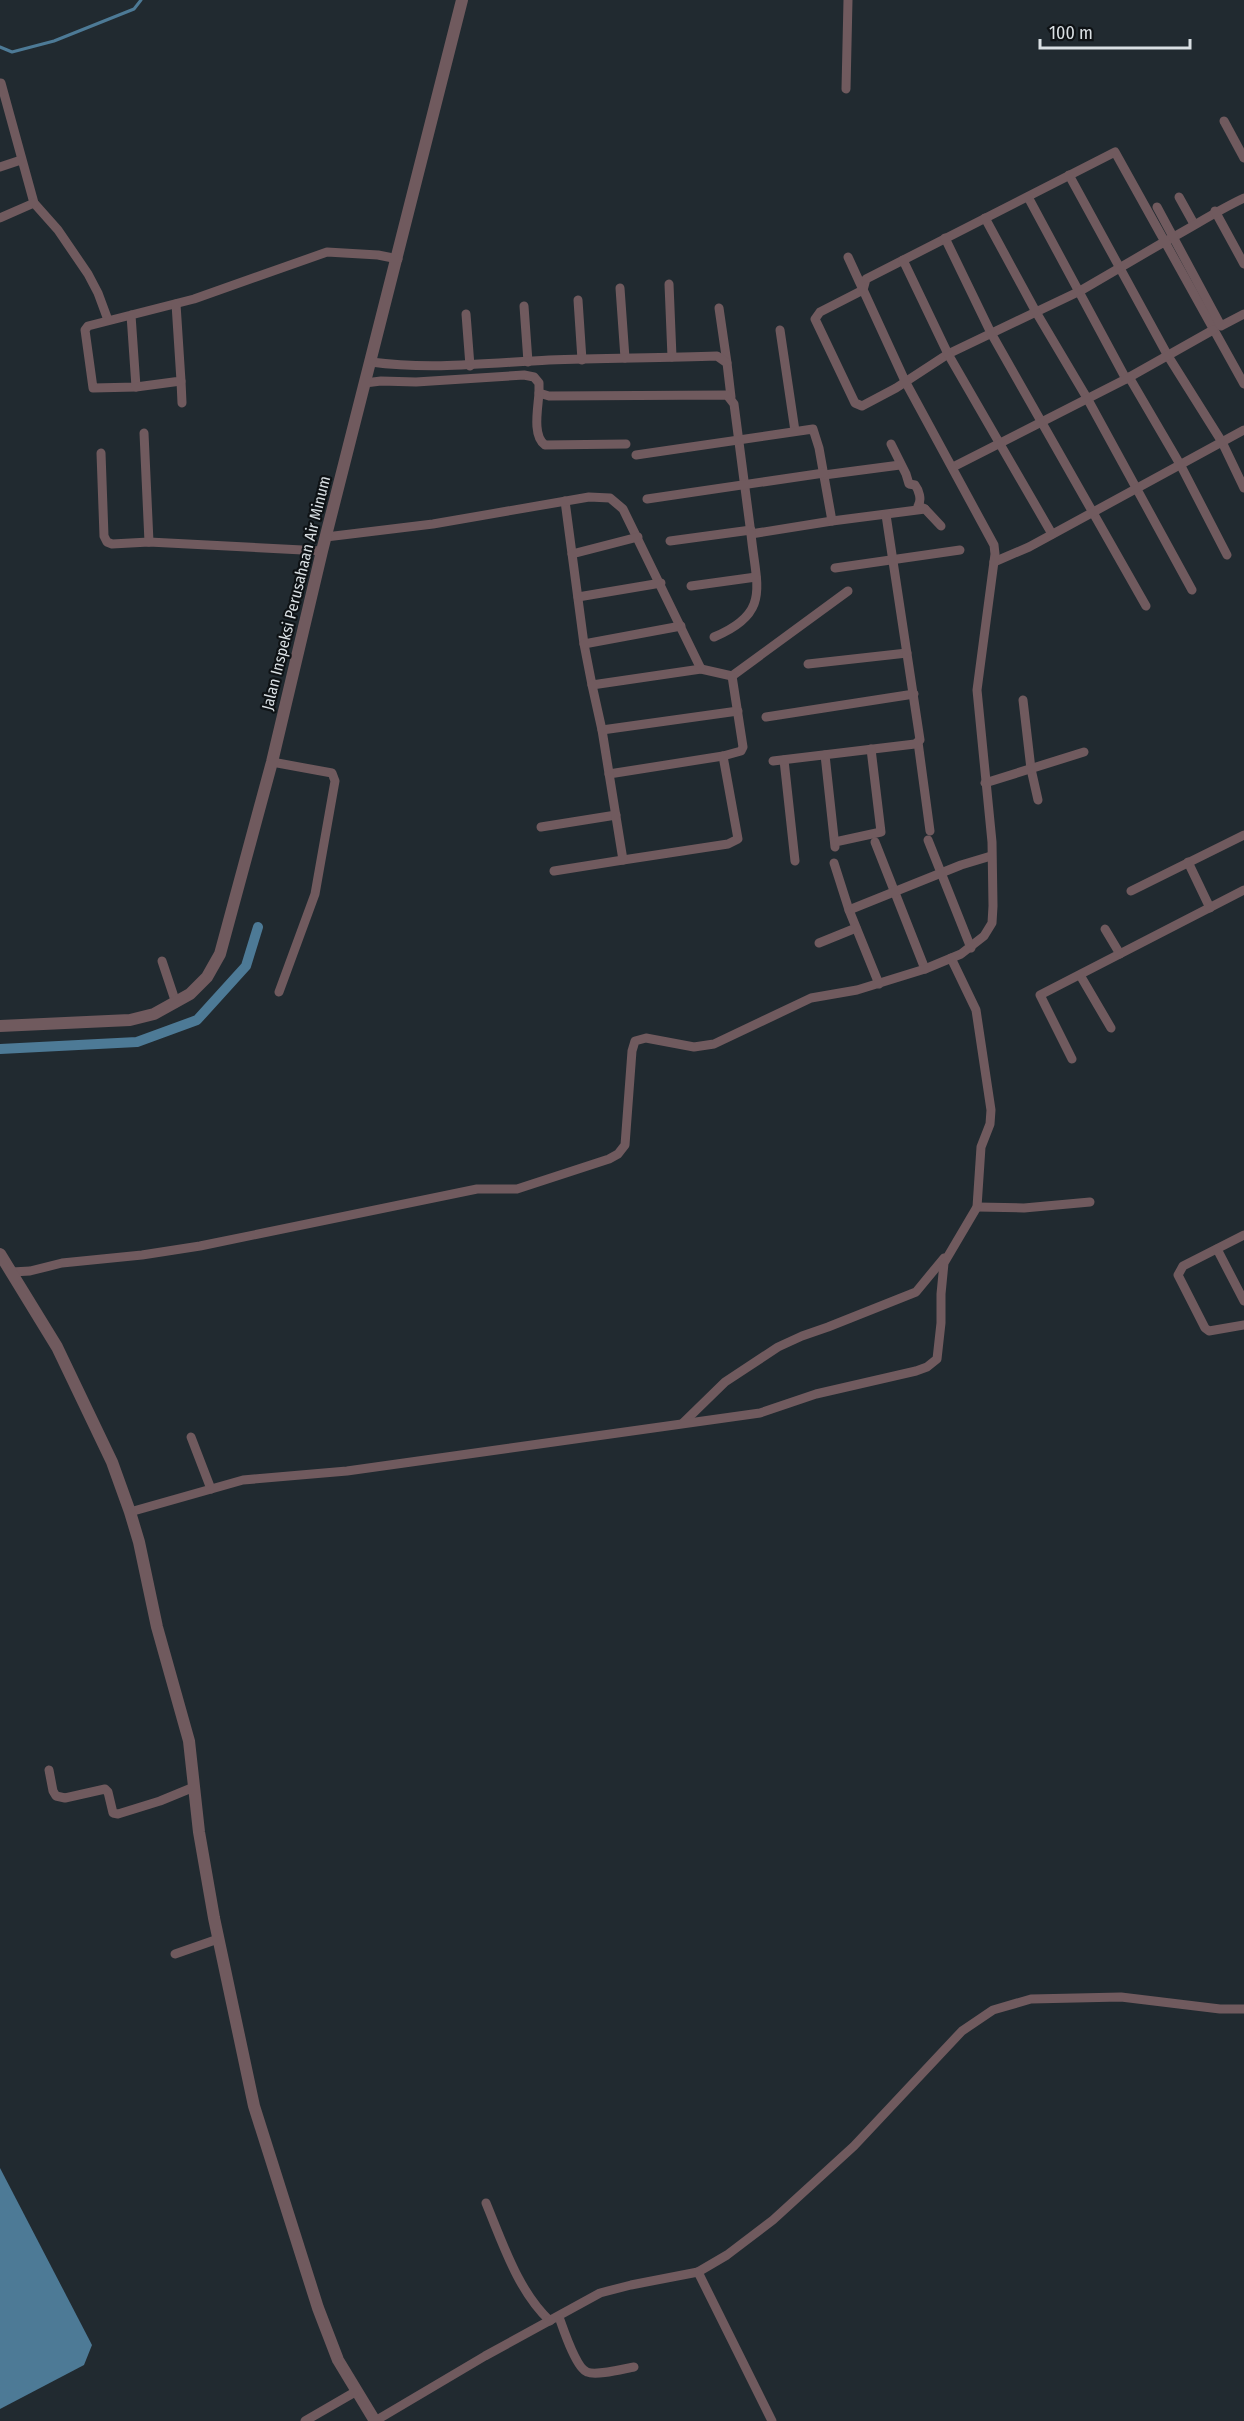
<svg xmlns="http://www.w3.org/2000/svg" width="1244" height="2421" font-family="'Fira Sans Condensed',sans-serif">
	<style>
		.water { fill: #4d7a96 }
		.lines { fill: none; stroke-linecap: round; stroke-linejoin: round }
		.stream { stroke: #4d7a96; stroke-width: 3 }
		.canal { stroke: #4d7a96; stroke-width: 10 }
		.minor { stroke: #705a5e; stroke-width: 9 }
		.tertiary { stroke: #705a5e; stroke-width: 12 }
		.labels { text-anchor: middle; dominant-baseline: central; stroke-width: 4.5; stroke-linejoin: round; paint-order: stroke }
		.street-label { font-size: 16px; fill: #d9dfe3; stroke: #0e1215 }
	</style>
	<rect width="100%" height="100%" fill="#212a30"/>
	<path class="water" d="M0,2168l92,177 -8,20 -84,44z"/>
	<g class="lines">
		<path class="stream" d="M0,47l12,5 42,-11 80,-32 7,-9"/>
		<path class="canal" d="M0,1049l137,-7 60,-22 49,-54 12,-39"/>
		<g class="minor">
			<path d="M1,83l33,120 24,27 30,44 10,19 10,27"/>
			<path d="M846,89l2,-89"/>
			<path d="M1224,121l20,37"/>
			<path d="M0,167l21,-7"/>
			<path d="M1069,175l99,181 54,86 22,46"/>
			<path d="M1028,197l98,182"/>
			<path d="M1179,197l15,27"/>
			<path d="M1244,198c-28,13 -53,30 -80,44l-84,49 -132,63 -52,34 -34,18 -7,-3 -40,-84 5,-7 43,-22 3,-11 249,-127 129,232"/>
			<path d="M1157,207l64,119 23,-12"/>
			<path d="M1215,211l29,53"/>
			<path d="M0,218l34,-15"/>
			<path d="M985,218l51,94 51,86 105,192"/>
			<path d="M945,238l46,95 155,273"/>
			<path d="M903,260l45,94 104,180"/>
			<path d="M669,284l3,73"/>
			<path d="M620,288l5,70"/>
			<path d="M578,300l4,60"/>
			<path d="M524,306l4,56"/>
			<path d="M719,308l8,55"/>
			<path d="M466,314l4,52"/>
			<path d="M131,315l5,72 -43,1 -8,-58 3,-4 106,-27 133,-47 51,3 20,4"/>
			<path d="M780,330l15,101"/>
			<path d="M371,362c60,8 118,1 178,-2 56,-2 112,-2 168,-4l10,7 4,34"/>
			<path d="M1129,377l52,89 46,89"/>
			<path d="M181,381l1,22"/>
			<path d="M365,383l16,-2 35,1 108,-7 10,2 5,6v10l10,3 178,-1 7,9 17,130 81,-13 93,-12"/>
			<path d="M136,387l45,-6 -5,-77"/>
			<path d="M539,393c-1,15 -7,43 6,52l81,-1"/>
			<path d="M144,433l5,109"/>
			<path d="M891,444l15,30 3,10 6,1c4,5 7,15 3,21l7,3 16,17"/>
			<path d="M101,453l3,83 3,6 5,2 37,-2 173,9"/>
			<path d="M636,455l177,-26 6,19 13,73"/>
			<path d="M953,467l173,-88 87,-49"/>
			<path d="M824,475l76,-10"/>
			<path d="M647,499l177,-26"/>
			<path d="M565,501l19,143 8,41 109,-16 31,7 116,-85"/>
			<path d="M326,537l107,-13 156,-27 21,1 13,11 78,160"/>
			<path d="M670,541l81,-11"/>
			<path d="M572,554l66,-17"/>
			<path d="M994,562l35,-15 215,-117"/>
			<path d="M835,568l125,-18"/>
			<path d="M691,586l65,-9"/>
			<path d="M578,597l83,-14"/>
			<path d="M714,637c58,-24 42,-51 37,-103"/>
			<path d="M584,644l97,-18"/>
			<path d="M808,664l99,-11"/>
			<path d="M1023,700l8,69 7,31"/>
			<path d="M766,717l148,-23"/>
			<path d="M602,730l136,-19"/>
			<path d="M918,742l12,89"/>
			<path d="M825,755l10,92"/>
			<path d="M784,760l11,101"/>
			<path d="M773,761l142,-17 5,-4 -34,-225"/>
			<path d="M272,762l60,11 3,8 -20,113 -36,98"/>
			<path d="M609,774l114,-18 18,-5 2,-4 -11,-71"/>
			<path d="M985,783l99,-31"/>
			<path d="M541,827l75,-12"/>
			<path d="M928,840l43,108"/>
			<path d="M835,842l46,-10 -10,-83"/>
			<path d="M875,842l50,127"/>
			<path d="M623,860l105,-16 10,-5 -15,-83"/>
			<path d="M1188,862l22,46"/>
			<path d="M834,863l15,47 30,74"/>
			<path d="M554,871l69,-11 -21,-130 -10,-45"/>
			<path d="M1131,891l113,-56"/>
			<path d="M849,910l112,-45 30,-9"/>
			<path d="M1105,929l15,25"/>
			<path d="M819,943l37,-15"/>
			<path d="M162,961l14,42"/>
			<path d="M1080,975l31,53"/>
			<path d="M1072,1059l-32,-64 204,-105"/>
			<path d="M977,1207l47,1 66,-6"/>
			<path d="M1244,1235l-61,31 -5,9 27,53 4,3 35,-6"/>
			<path d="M1217,1249l27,52"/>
			<path d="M12,1272l18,-1 32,-8 80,-8 58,-9 277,-57h40l92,-30 9,-5 7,-9 7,-94 3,-10 11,-3 48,9 20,-3 97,-46 46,-8 68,-21 36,-15 23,-18 8,-13 1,-17 -1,-64 -15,-152 18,-136 -1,-9 -89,-164 -57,-124"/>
			<path d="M683,1423l42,-41 53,-35 24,-11 26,-9 88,-35 28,-34"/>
			<path d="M191,1437l20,52"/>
			<path d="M130,1512l113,-32 104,-9 413,-58 56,-19 100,-23 11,-4 10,-8 4,-36v-29l3,-31 33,-56 4,-60 9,-23 1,-14 -15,-100 -25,-52"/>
			<path d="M49,1770l4,21 3,5 9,2 40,-9 3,3 5,21 5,1 42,-13 34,-14"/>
			<path d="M175,1954l43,-15"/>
			<path d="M486,2203c17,41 32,88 64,118"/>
			<path d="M698,2272l29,-17 46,-35 81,-74 108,-115 31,-21 38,-11 90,-2 99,12h24"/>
			<path d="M559,2317c4,11 17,51 28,55 9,4 36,-3 47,-5"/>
			<path d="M305,2421l50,-29"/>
			<path d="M375,2421l110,-65 115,-63 31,-8 67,-13 74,149"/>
		</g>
		<g class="tertiary">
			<path d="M0,1026l130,-6 24,-6 36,-20 17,-17 13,-23 52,-192 50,-211 140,-551"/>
			<path d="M0,1254l57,93 55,115 18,50 9,30 18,85 32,114 10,91 15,86 40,188 64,202 20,52 37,61"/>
		</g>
	</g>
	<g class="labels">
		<g class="street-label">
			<text transform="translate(296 593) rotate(-76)">Jalan Inspeksi Perusahaan Air Minum</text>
		</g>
	</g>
	<path d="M1040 39v9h150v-9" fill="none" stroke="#d9dfe3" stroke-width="3"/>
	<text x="1049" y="39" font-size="18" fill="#d9dfe3" stroke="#0e1215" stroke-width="4.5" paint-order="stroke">100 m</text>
</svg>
